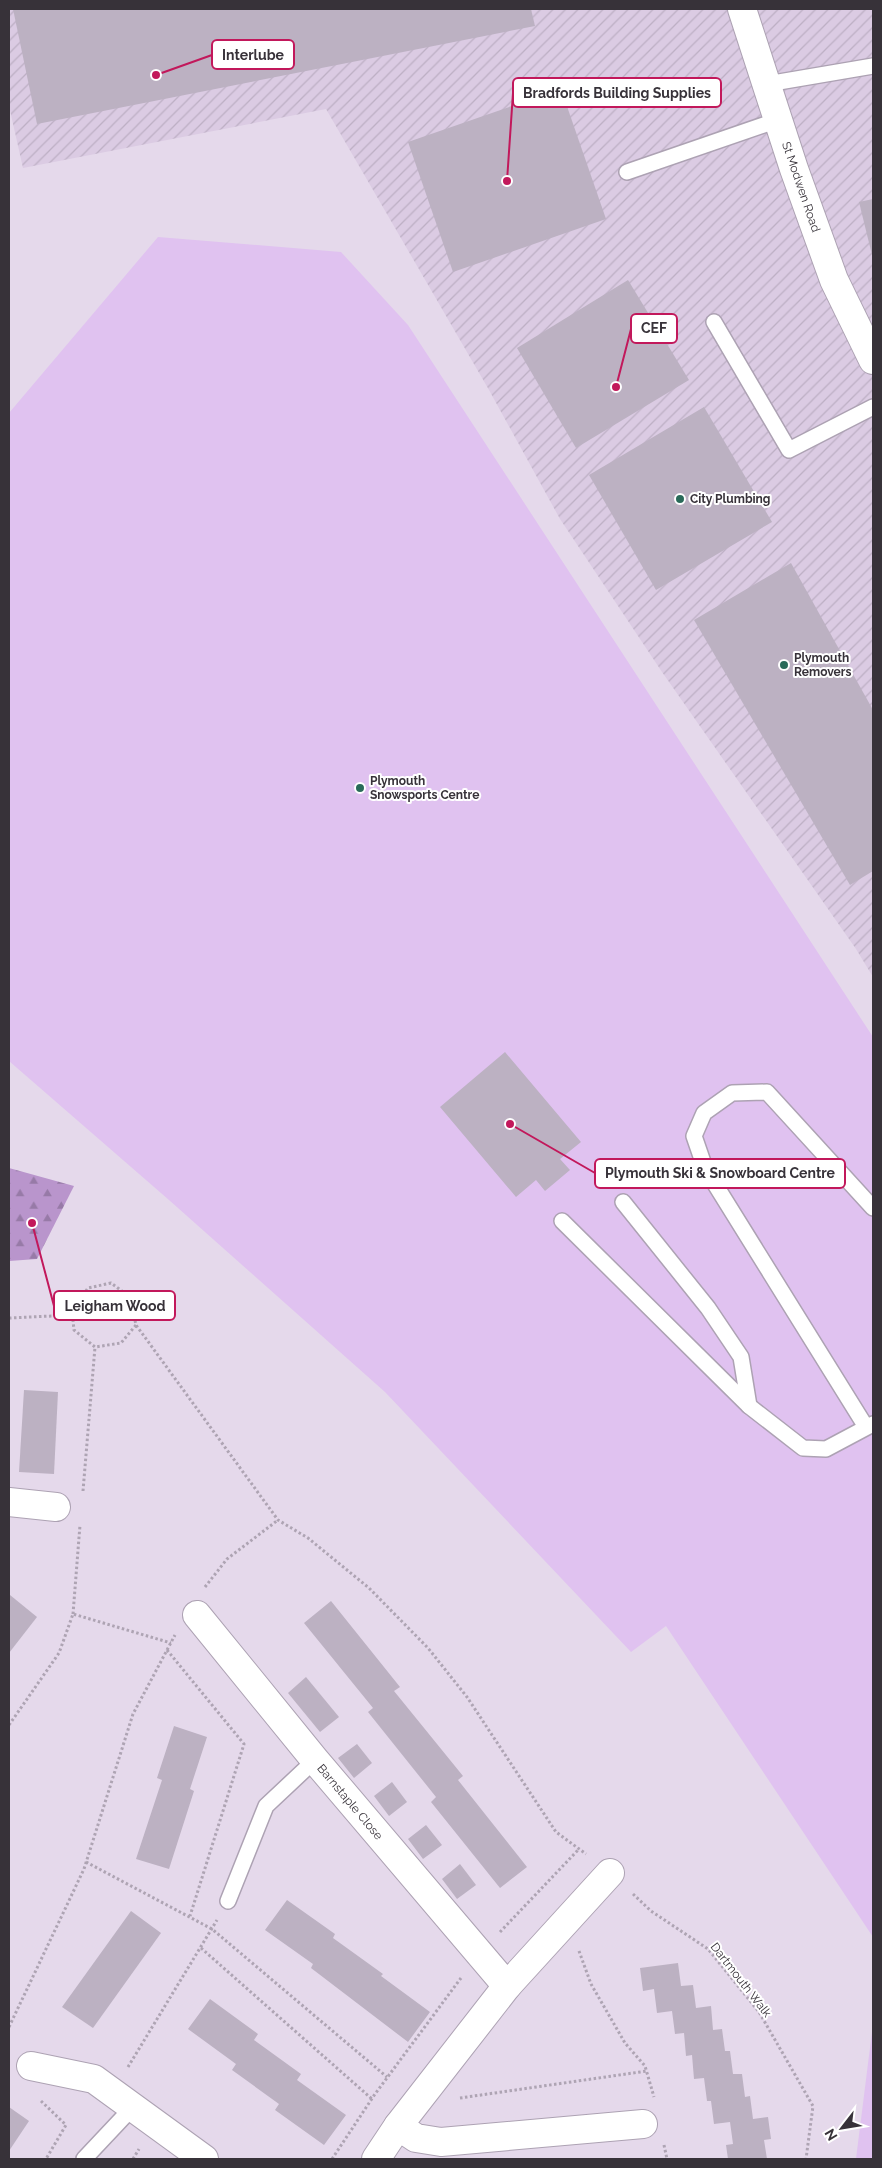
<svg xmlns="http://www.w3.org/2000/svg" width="882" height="2168" font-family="Raleway,sans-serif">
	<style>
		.industrial { fill: url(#industrial-furrows) }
		.grass { fill: #e0c2f0 }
		.forest { fill: url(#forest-firs) }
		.building { fill: #bcb1c2 }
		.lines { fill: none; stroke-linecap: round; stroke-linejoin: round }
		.lane-casing { stroke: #ada2b3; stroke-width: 18 }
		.street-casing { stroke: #ada2b3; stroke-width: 30 }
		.path { stroke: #aea4b3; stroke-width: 3; stroke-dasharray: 2.5 2.5; stroke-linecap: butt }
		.lane { stroke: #fff; stroke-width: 15 }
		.street { stroke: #fff; stroke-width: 28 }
		.poi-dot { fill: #296a59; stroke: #fff; stroke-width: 2 }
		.labels { text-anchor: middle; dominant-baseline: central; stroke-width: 4; stroke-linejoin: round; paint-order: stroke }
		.street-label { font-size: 12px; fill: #373239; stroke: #fff }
		.poi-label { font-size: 12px; font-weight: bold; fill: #373239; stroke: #fff; text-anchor: start }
		.leader { fill: none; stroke: #c2185b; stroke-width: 2 }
		.callout-dot { fill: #c2185b; stroke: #fff; stroke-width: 2 }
		.callout { fill: #fff; stroke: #c2185b; stroke-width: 2 }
		.callout-label { font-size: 14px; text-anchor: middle; font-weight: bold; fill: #373239 }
	</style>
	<defs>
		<pattern id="industrial-furrows" width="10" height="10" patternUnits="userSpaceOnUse" patternTransform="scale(1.25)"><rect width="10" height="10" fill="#dbcbe3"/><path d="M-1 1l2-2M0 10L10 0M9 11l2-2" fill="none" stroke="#bdafc4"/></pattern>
		<pattern id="forest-firs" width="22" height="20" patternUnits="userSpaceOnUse" patternTransform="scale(1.25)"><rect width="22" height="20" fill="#b995cc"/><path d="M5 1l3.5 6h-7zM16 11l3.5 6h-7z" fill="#977aa7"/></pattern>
	</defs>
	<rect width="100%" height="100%" fill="#e5d9eb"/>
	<path class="industrial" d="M9,9h864v968l-17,-28 -194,-277 -102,-153 -71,-129 -163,-281 -303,59 -14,-62z"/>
	<g class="grass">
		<path d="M158,237l183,15 67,73 465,712v900l-207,-311 -35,26 -246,-260 -216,-192 -160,-139v-648z"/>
		<path d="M873,2024v135h-17z"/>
	</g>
	<path class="forest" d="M9,1168l65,18 -37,73 -28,2z"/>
	<g class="building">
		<path d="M13,9h518l4,17 -498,98z"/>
		<path d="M561,89l45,130 -153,53 -45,-130z"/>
		<path d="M873,199v60l-14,-57z"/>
		<path d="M628,280l61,100 -113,68 -59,-100z"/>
		<path d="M704,407l68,115 -116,68 -67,-115z"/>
		<path d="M791,563l82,147v161l-23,14 -156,-265z"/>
		<path d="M505,1052l76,90 -21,17 10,11 -25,21 -9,-11 -20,17 -76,-90z"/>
		<path d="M24,1390l34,2 -4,82 -35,-2z"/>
		<path d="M10,1595l27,22 -28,36v-56z"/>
		<path d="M331,1601l69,86 -6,4 69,85 -5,4 69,87 -27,21 -69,-86 5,-5 -68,-85 5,-4 -69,-85z"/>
		<path d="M306,1677l33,40 -19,15 -32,-39z"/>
		<path d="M174,1726l33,11 -17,52 4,2 -25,78 -33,-10 26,-79 -5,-2z"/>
		<path d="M357,1744l15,19 -18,15 -16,-20z"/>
		<path d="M392,1782l15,20 -18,14 -15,-20z"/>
		<path d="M426,1825l16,20 -19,14 -15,-20z"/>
		<path d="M460,1864l16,21 -19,14 -15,-20z"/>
		<path d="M287,1900l48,34 -2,4 50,36 -2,2 49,36 -22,30 -97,-74 2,-4 -48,-34z"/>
		<path d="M131,1911l30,22 -68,95 -31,-21z"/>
		<path d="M678,1963l3,23 12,-1 3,23 15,-2 2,24 9,-1 3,22h5l3,23h9l3,23 5,-1 3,23 15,-2 3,22 -7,1 3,19h-39l-2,-14 7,-1 -3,-22 -16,2 -3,-23h-4l-3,-23 -10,1 -2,-24 -6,1 -2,-23 -9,1 -3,-23 -15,2 -3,-24 -11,2 -3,-23z"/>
		<path d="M210,1999l48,35 -4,6 47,34 -4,6 49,35 -22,30 -49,-35 4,-6 -47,-34 4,-6 -48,-35z"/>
		<path d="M9,2107l20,14 -20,30z"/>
	</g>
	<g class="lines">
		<g class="lane-casing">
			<g id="lane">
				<path d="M767,84l106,-18"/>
				<path d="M627,172l151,-52"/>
				<path d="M714,322l75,128 84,-43"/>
				<path d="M623,1202l85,106 33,49 8,49"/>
				<path d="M562,1221l187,185 54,42 23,1 47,-25"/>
				<path d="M866,1427l-161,-259 -11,-32 10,-23 28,-20 35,-1 106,116"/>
				<path d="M228,1901l38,-95 49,-46"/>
				<path d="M84,2159l48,-51"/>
			</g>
		</g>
		<g class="street-casing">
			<g id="street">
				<path d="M742,9l52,160 40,111 39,80"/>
				<path d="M9,1502l47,5"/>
				<path d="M197,1615l118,145 192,226"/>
				<path d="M31,2066l63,13 110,80"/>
				<path d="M398,2126l18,12 25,4 202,-18"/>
				<path d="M376,2159l22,-33 109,-140 103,-113"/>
			</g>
		</g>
		<g class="path">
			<path d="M9,1318l64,-3"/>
			<path d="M136,1325l-15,18 -26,4 -21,-17 -2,-19 16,-23 23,-5 19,14 6,28 142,195 30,18 61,50 59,60 39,49 89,135 30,22"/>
			<path d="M83,1491l12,-144"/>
			<path d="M205,1587l22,-28 51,-39"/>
			<path d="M73,1614l7,-89"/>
			<path d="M167,1650l77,94 -54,172"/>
			<path d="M9,1725l50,-72 14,-39 98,29"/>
			<path d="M86,1862l126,67 175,148"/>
			<path d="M633,1894l18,17 57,38 51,63 54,94 -7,53"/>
			<path d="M500,1932l79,-83"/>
			<path d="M201,1948l171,151"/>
			<path d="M579,1951l12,33 34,59 20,23 9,31"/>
			<path d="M9,2027l75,-158 49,-155 42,-79"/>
			<path d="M128,2067l89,-147"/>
			<path d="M460,2098l187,-27"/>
			<path d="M41,2101l25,24 -20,34"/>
			<path d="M664,2145l3,14"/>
			<path d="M133,2159l6,-10"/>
			<path d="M332,2159l43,-65 86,-116"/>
		</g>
		<use href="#lane" class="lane"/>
		<use href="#street" class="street"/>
	</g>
	<g class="poi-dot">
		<circle cx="680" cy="499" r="5"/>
		<circle cx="784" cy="665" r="5"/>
		<circle cx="360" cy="788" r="5"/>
	</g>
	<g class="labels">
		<g class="street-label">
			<text transform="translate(801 187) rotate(71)">St Modwen Road</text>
			<text transform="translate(350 1802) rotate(50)">Barnstaple Close</text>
			<text transform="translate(741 1980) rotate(52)">Dartmouth Walk</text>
		</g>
		<g class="poi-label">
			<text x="690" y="499">City Plumbing</text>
			<text x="794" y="658">Plymouth<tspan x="794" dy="14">Removers</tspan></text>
			<text x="370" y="781">Plymouth<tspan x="370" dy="14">Snowsports Centre</tspan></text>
		</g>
	</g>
	<path class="leader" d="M156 75L212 55M507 181L513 93M616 387L631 329M510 1124L595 1173M32 1223L54 1306"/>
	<g class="callout-dot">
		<circle cx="156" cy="75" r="5"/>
		<circle cx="507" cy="181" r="5"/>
		<circle cx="616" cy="387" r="5"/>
		<circle cx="510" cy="1124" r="5"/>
		<circle cx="32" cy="1223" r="5"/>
	</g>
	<g class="callout">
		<rect x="212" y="40" width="82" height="29" rx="5"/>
		<rect x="513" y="78" width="208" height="29" rx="5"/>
		<rect x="631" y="314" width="46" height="29" rx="5"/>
		<rect x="595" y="1159" width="250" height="29" rx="5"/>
		<rect x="54" y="1291" width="121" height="29" rx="5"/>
	</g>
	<g class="callout-label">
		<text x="253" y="60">Interlube</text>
		<text x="617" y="98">Bradfords Building Supplies</text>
		<text x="654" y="333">CEF</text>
		<text x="720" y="1178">Plymouth Ski &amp; Snowboard Centre</text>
		<text x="115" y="1311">Leigham Wood</text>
	</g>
	<rect width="882" height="2168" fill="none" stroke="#373239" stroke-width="20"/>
	<g transform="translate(842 2128) rotate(239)" stroke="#ffffff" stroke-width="4" paint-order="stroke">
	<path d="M0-4L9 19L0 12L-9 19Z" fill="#373239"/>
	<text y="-8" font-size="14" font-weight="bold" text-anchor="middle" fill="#373239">N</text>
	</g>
</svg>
